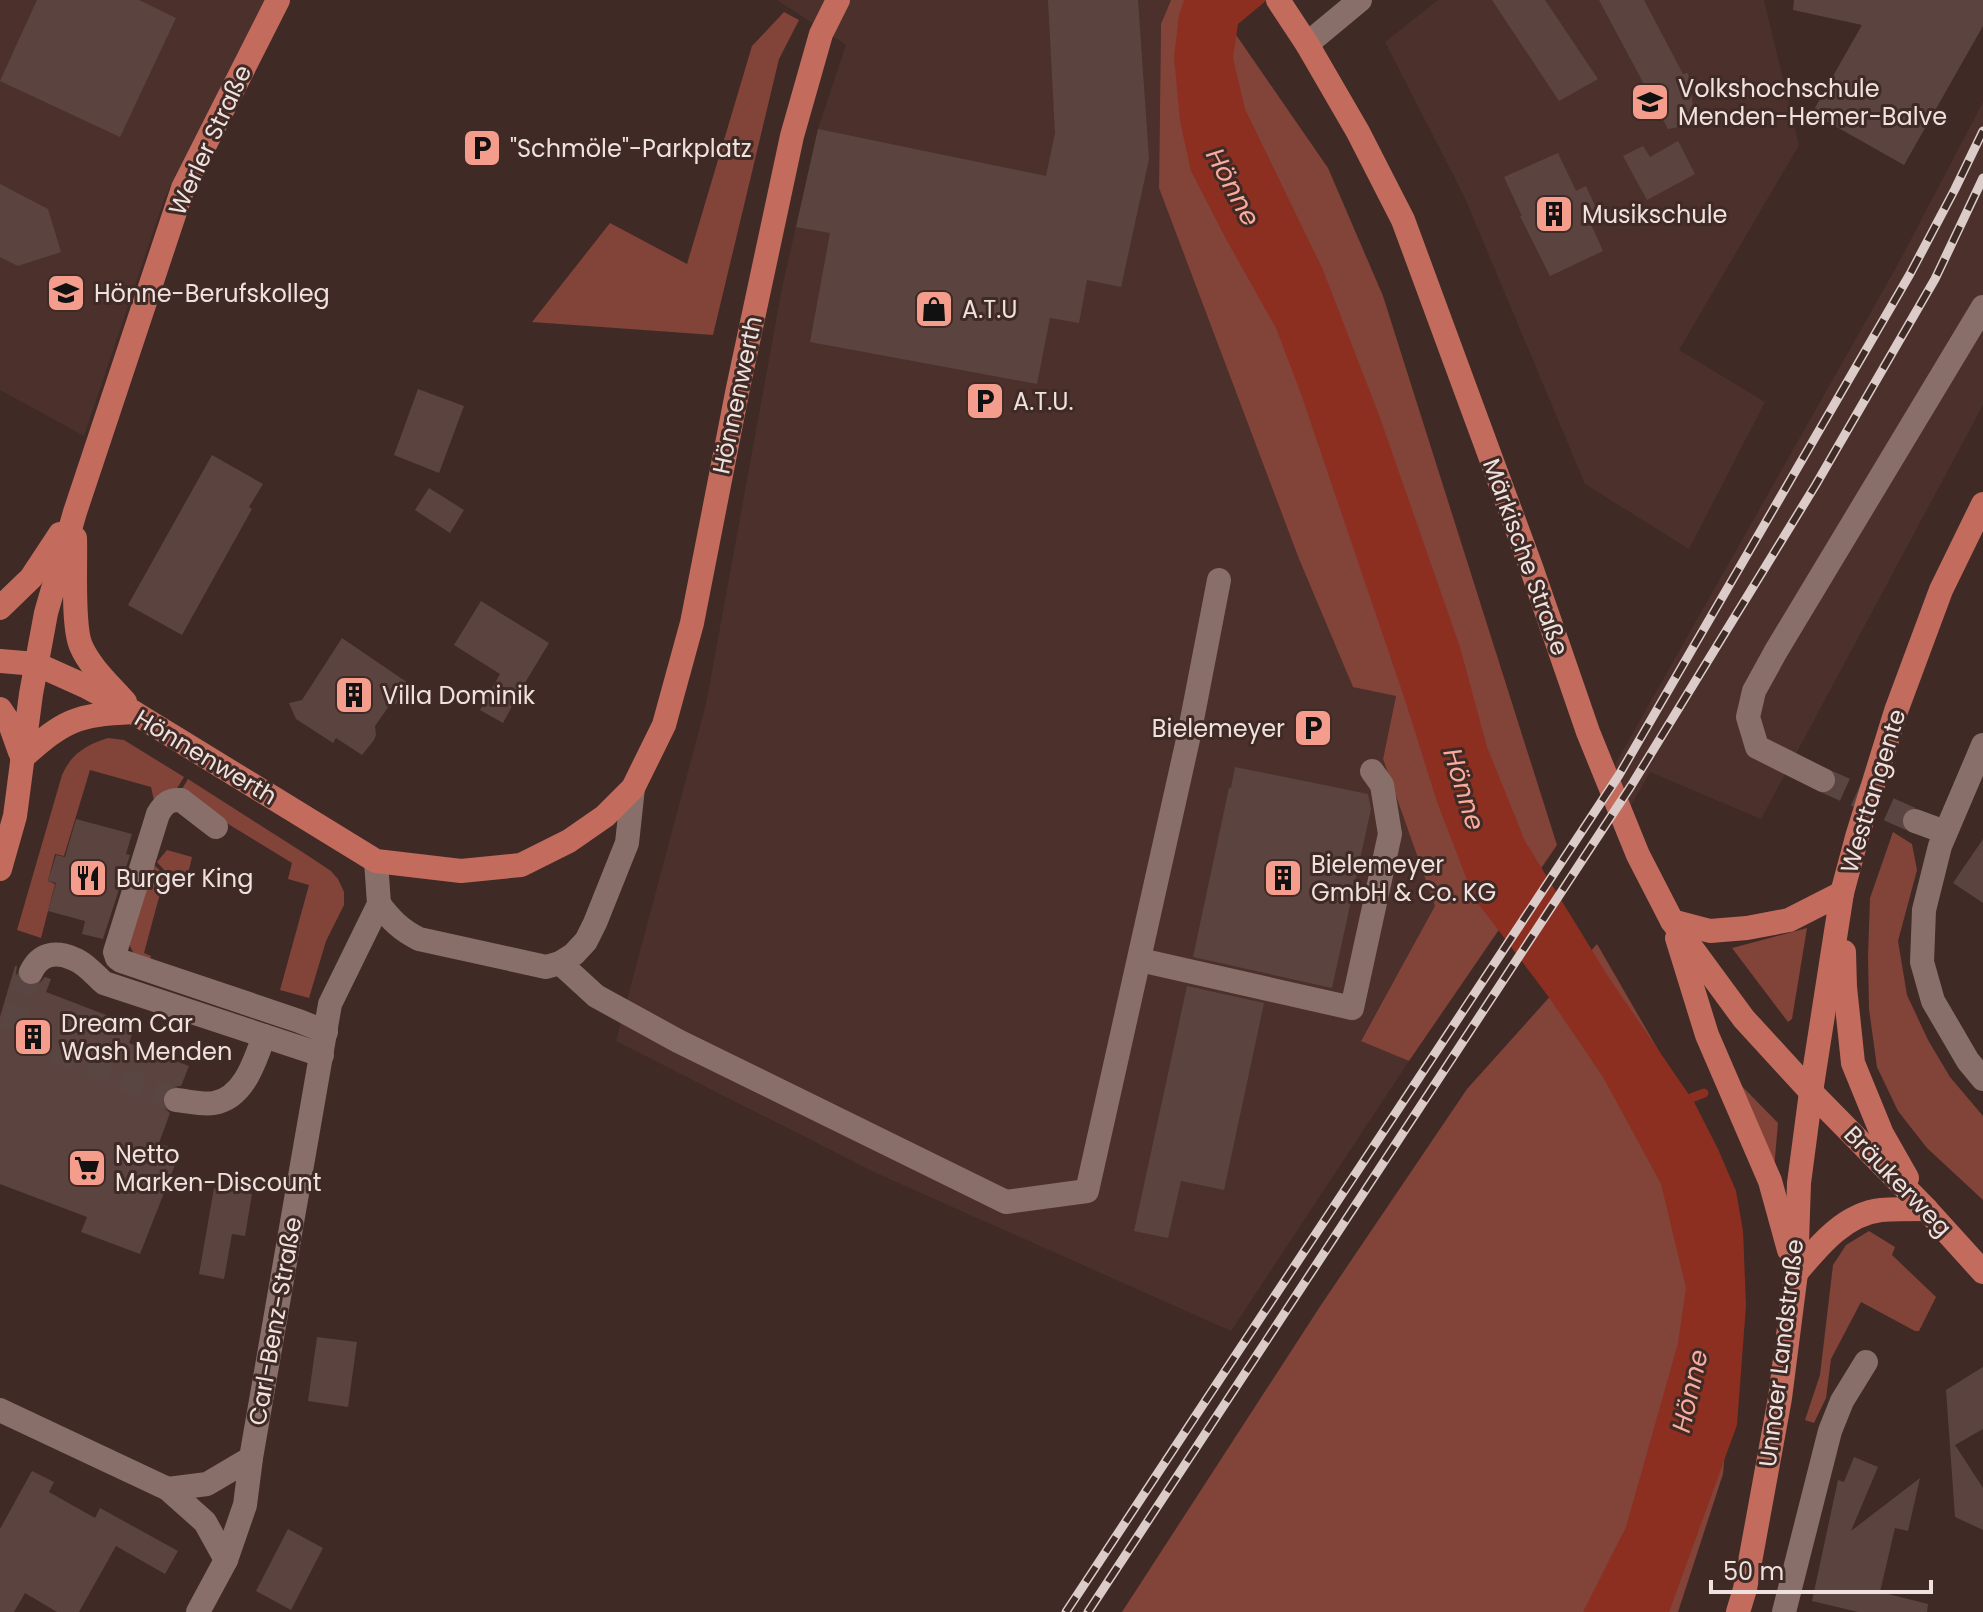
<svg xmlns="http://www.w3.org/2000/svg" width="1983" height="1612" font-family="Poppins,sans-serif">
	<style>
		.built { fill: #4c302b }
		.green { fill: #824338 }
		.water { fill: #8c2f21 }
		.lines { fill: none; stroke-linecap: round; stroke-linejoin: round }
		.stream { stroke: #8c2f21; stroke-width: 9 }
		.building { fill: #5b4440 }
		.minor-tunnel { stroke: #594542; stroke-width: 24; stroke-dasharray: 24 12; stroke-linecap: butt }
		.minor { stroke: #886f6a; stroke-width: 24 }
		.major { stroke: #c36c5d; stroke-width: 24 }
		.rail-casing { stroke: #dbccc9; stroke-width: 9 }
		.rail { stroke: #3f2a26; stroke-width: 6; stroke-dasharray: 18; stroke-linecap: butt }
		.labels { text-anchor: middle; dominant-baseline: central; stroke-width: 6; stroke-linejoin: round; paint-order: stroke }
		.poi-label { font-size: 24px; fill: #efe1de; stroke: #3f2a26; text-anchor: start }
		.street-label { font-size: 24px; fill: #efe1de; stroke: #3f2a26 }
		.water-label { font-size: 26px; font-style: italic; fill: #f9ab9c; stroke: #3f2a26 }
	</style>
	<rect width="100%" height="100%" fill="#3f2a26"/>
	<g class="built">
		<path d="M0,0h266l-101,197 -81,239 -84,-46z"/>
		<path d="M777,0h394l-10,24 -2,164 140,371 54,127 43,9 -13,64 53,147 -75,134 48,21 -178,270 -355,-158 -260,-132 90,-337 76,-416 36,-159 28,-84z"/>
		<path d="M1438,0h326l35,145 -120,205 86,52 -76,147 -104,-65 -121,-288 -79,-154z"/>
		<path d="M1983,102v303l-222,414 -111,-47 -25,44 -16,-41 288,-509z"/>
	</g>
	<g class="green">
		<path d="M1171,0h41l116,168 55,128 174,549 -148,216 -48,-20 74,-135 -52,-147 13,-63 -43,-9 -54,-128 -140,-371 2,-164z"/>
		<path d="M784,12l15,8 -20,39 -66,276 -181,-13 78,-99 77,41 65,-218z"/>
		<path d="M108,738l16,2 60,37 -10,16 -19,12 -4,-18 -61,-17 -26,86 -9,-2 -7,27 7,3 -14,54 -24,-8 45,-155c10,-22 24,-30 46,-37z"/>
		<path d="M188,779l119,76 24,16 7,8 6,13v13l-18,36 -17,57 -29,-8 29,-105 -21,-6 4,-16 -113,-69z"/>
		<path d="M1893,832l19,12 5,26 -19,71 9,54 21,45 22,37 33,39v84l-56,-52 -29,-37 -21,-44 -8,-58 -1,-53 2,-58z"/>
		<path d="M167,850l25,7 -4,17 -18,-3 -4,1 -9,-10z"/>
		<path d="M154,865l11,10 -21,78 7,3 -2,8 -13,-6 -10,-20z"/>
		<path d="M1807,928l-15,91 -4,3 -56,-74z"/>
		<path d="M1597,944l103,178 42,134 -19,218 -45,138h-556l199,-307 146,-216z"/>
		<path d="M1731,1075l47,48 -4,46z"/>
		<path d="M1869,1231l26,16 -3,8 44,42 -17,34h-4l-54,-29 -30,57 -5,39 -12,25 -9,-3 15,-45 13,-110 13,-20z"/>
	</g>
	<path class="water" d="M1184,0h83l-29,24 -5,34 12,51 78,161 56,145 81,232 27,100 38,94 84,137 85,124 24,47 18,42 7,40 3,74 -9,120 -68,187h-86l43,-85 52,-184 8,-55 -25,-104 -58,-107 -55,-81 -74,-98 -37,-96 -31,-99 -105,-309 -25,-66 -50,-89 -35,-68 -11,-50 -6,-64 5,-42z"/>
	<g class="lines">
		<path class="stream" d="M1681,1102l23,-9"/>
	</g>
	<g class="building">
		<path d="M37,0h102l37,18 -56,119 -120,-56z"/>
		<path d="M1048,0h90l11,159 -28,128 -34,-7 -8,43 -29,-5 -13,66 -227,-42 20,-109 -34,-6 22,-98 228,47 9,-43z"/>
		<path d="M1492,0h53l53,79 -39,22z"/>
		<path d="M1599,0h45l39,74 5,-1 8,51 -28,5z"/>
		<path d="M1794,0h189v26l-79,139 -92,-52 50,-88 -69,-15z"/>
		<path d="M1678,141l17,33 -48,26 -24,-44 20,-10 7,11z"/>
		<path d="M1558,153l18,38 10,-5 10,22 -10,5 17,38 -53,25 -30,-60h2l-18,-39z"/>
		<path d="M0,184l48,25 13,43 -43,14 -18,-9z"/>
		<path d="M418,389l46,17 -25,67 -45,-18z"/>
		<path d="M212,455l51,29 -14,23 3,2 -70,126 -54,-30z"/>
		<path d="M429,488l35,22 -14,23 -35,-23z"/>
		<path d="M481,601l68,42 -35,58h1l-12,22 -23,-13 20,-36 -46,-29z"/>
		<path d="M342,638l66,45 -4,13 -6,7 -9,3 -14,20 1,9 -2,5 -12,15 -26,-17 -3,5 -37,-24 -7,-16 13,-3z"/>
		<path d="M1235,767l133,27 3,15 -39,179 -139,-31 36,-169h2z"/>
		<path d="M76,819l56,15 -6,20 4,1 -27,84 -21,-5 3,-13 -37,-10 8,-28 -8,-2 8,-26 9,2z"/>
		<path d="M1983,839v64l-30,-20z"/>
		<path d="M15,966h2l-1,7 2,6 6,6 6,2 8,-2 7,-8 6,2 -5,13 89,34 -6,17 60,23 -8,20 -12,1 -5,5 -3,6 2,9 7,6 -11,30 21,9 -40,102 -59,-22 6,-15 -87,-33v-167z"/>
		<path d="M1187,986l77,17 -40,187 -43,-9 -13,57 -34,-7z"/>
		<path d="M214,1188l38,6 -7,42 -13,-2 -8,45 -25,-5z"/>
		<path d="M317,1337l40,5 -9,65 -40,-6z"/>
		<path d="M1983,1367v62l-28,16 28,43v42l-28,-13 -9,-127z"/>
		<path d="M1854,1457l24,10 -27,64 69,-53 -12,53 -13,-3 -15,64 48,12 -1,8h-69l-46,-11 26,-121 6,2z"/>
		<path d="M32,1471l22,11 -5,10 46,26 5,-10 78,43 -13,23 -49,-28 -37,66h-22l-32,-19 -11,19h-14v-83z"/>
		<path d="M288,1529l35,19 -32,62 -35,-19z"/>
	</g>
	<g class="lines">
		<g class="minor-tunnel">
			<path d="M1823,780l92,41"/>
			<path d="M31,972c-6,17 -23,48 -15,64l160,64"/>
		</g>
		<g class="minor">
			<path d="M1307,44l53,-44"/>
			<path d="M1983,745l-43,101 -16,64 -2,52 11,39 35,60 15,18"/>
			<path d="M1823,780l-66,-33 -9,-30 6,-26 22,-40 207,-344"/>
			<path d="M1915,821l30,11"/>
			<path d="M216,827l-35,-27c-12,-1 -17,4 -23,14l-43,138 2,6 4,3 178,60 27,11"/>
			<path d="M379,904c12,16 22,26 40,35l127,28 14,-4 14,-9 12,-13 9,-18 32,-80 6,-55"/>
			<path d="M1140,960l212,48 38,-174 -8,-49 -10,-14"/>
			<path d="M560,963l36,33 82,45 328,161 81,-11 102,-456 30,-155"/>
			<path d="M31,972c9,-19 25,-21 43,-13 11,4 21,16 30,24l218,72"/>
			<path d="M176,1100c12,1 26,5 38,3 30,-5 41,-42 50,-67"/>
			<path d="M0,1410l168,79 37,33 21,38"/>
			<path d="M168,1489l39,-5 44,-26 79,-454 49,-100 -3,-43"/>
			<path d="M198,1612l28,-52 19,-55 6,-47"/>
			<path d="M1784,1612l46,-181 12,-30 24,-39"/>
		</g>
		<g class="major">
			<path d="M1278,0l29,44 51,88 45,88 128,347 57,165 50,123 34,66 72,98 67,73 115,117 57,63"/>
			<path d="M75,538c1,25 -3,88 6,108 9,21 29,39 44,56"/>
			<path d="M0,608l31,-30 29,-44"/>
			<path d="M0,661l36,3 49,22 48,26 243,149 85,10 60,-6 48,-24 36,-25 28,-28 31,-63 28,-102 46,-235 54,-252 29,-102 17,-34"/>
			<path d="M0,709l10,15 10,28"/>
			<path d="M22,758c43,-38 53,-43 111,-46"/>
			<path d="M0,869l15,-53 16,-122 15,-81 29,-101 108,-324 95,-188"/>
			<path d="M1672,921l38,10 37,-3 42,-8 53,-27"/>
			<path d="M1677,938l30,97 63,146 19,69"/>
			<path d="M1844,952l1,35 8,76 29,71 25,44"/>
			<path d="M1796,1273c22,-26 48,-59 85,-63 15,-1 30,-1 45,-1"/>
			<path d="M1738,1612l7,-23 35,-191 16,-125 3,-90 12,-91 31,-199 15,-56 39,-126 45,-121 42,-86"/>
		</g>
		<g class="rail-casing">
			<g id="rail">
				<path d="M1066,1612l553,-837 291,-501 45,-85 28,-58"/>
				<path d="M1088,1612l543,-826 184,-300 120,-207 48,-101"/>
			</g>
		</g>
		<use href="#rail" class="rail"/>
	</g>
	<defs>
		<g id="university-square" transform="scale(2)"><rect x="-9" y="-9" width="18" height="18" rx="4" fill="#f49d8d" stroke="#3f2a26"/><path d="M0-5L7-2L0 1L-7-2ZM-4 1L0 2.5L4 1V4Q0 6-4 4Z" fill="#111"/></g>
		<g id="parking-square" transform="scale(2)"><rect x="-9" y="-9" width="18" height="18" rx="4" fill="#f49d8d" stroke="#3f2a26"/><path d="M-3.5-5.5H1a3.5 3.5 0 0 1 0 7H-1V5.5H-3.5ZM-1-3.4V-.6H.8a1.4 1.4 0 0 0 0-2.8Z" fill="#111"/></g>
		<g id="building-square" transform="scale(2)"><rect x="-9" y="-9" width="18" height="18" rx="4" fill="#f49d8d" stroke="#3f2a26"/><path d="M-4-6H4V6H1V3H-1V6H-4ZM-2.5-4.3h1.7v1.8h-1.7ZM.8-4.3h1.7v1.8H.8ZM-2.5-1h1.7V.8h-1.7ZM.8-1h1.7V.8H.8Z" fill="#111"/></g>
		<g id="school-square" transform="scale(2)"><rect x="-9" y="-9" width="18" height="18" rx="4" fill="#f49d8d" stroke="#3f2a26"/><path d="M0-5L7-2L0 1L-7-2ZM-4 1L0 2.5L4 1V4Q0 6-4 4Z" fill="#111"/></g>
		<g id="shop-square" transform="scale(2)"><rect x="-9" y="-9" width="18" height="18" rx="4" fill="#f49d8d" stroke="#3f2a26"/><path d="M-5-2.5h2.3a2.7 3.5 0 0 1 5.4 0H5L5.5 6h-11ZM-1.5-2.5h3a1.5 2.3 0 0 0-3 0Z" fill="#111"/></g>
		<g id="restaurant-square" transform="scale(2)"><rect x="-9" y="-9" width="18" height="18" rx="4" fill="#f49d8d" stroke="#3f2a26"/><path d="M-5-6h1v4h1v-4h1v4h1v-4h1v5L-1.5 .5V6h-2V.5L-5-1ZM5-6V6H3V1.5H1.5Q1.5-4 5-6Z" fill="#111"/></g>
		<g id="supermarket-square" transform="scale(2)"><rect x="-9" y="-9" width="18" height="18" rx="4" fill="#f49d8d" stroke="#3f2a26"/><path d="M-6-5.5h2.5l.6 2H6L4.5 2H-2.5L-4.4-4H-6ZM-1.5 3.2a1.3 1.3 0 1 0 .1 0ZM3 3.2a1.3 1.3 0 1 0 .1 0Z" fill="#111"/></g>
	</defs>
	<g fill-rule="evenodd">
		<use href="#university-square" x="1650" y="102"/>
		<use href="#parking-square" x="482" y="148"/>
		<use href="#building-square" x="1554" y="214"/>
		<use href="#school-square" x="66" y="293"/>
		<use href="#shop-square" x="934" y="309"/>
		<use href="#parking-square" x="985" y="401"/>
		<use href="#building-square" x="354" y="695"/>
		<use href="#parking-square" x="1313" y="728"/>
		<use href="#restaurant-square" x="88" y="878"/>
		<use href="#building-square" x="1283" y="878"/>
		<use href="#building-square" x="33" y="1037"/>
		<use href="#supermarket-square" x="87" y="1168"/>
	</g>
	<g class="labels">
		<g class="poi-label">
			<text x="1678" y="88">Volkshochschule<tspan x="1678" dy="28">Menden-Hemer-Balve</tspan></text>
			<text x="510" y="148">"Schmöle"-Parkplatz</text>
			<text x="1582" y="214">Musikschule</text>
			<text x="94" y="293">Hönne-Berufskolleg</text>
			<text x="962" y="309">A.T.U</text>
			<text x="1013" y="401">A.T.U.</text>
			<text x="382" y="695">Villa Dominik</text>
			<text x="1285" y="728" text-anchor="end">Bielemeyer</text>
			<text x="1311" y="864">Bielemeyer<tspan x="1311" dy="28">GmbH &amp; Co. KG</tspan></text>
			<text x="116" y="878">Burger King</text>
			<text x="61" y="1023">Dream Car<tspan x="61" dy="28">Wash Menden</tspan></text>
			<text x="115" y="1154">Netto<tspan x="115" dy="28">Marken-Discount</tspan></text>
		</g>
		<g class="street-label">
			<text transform="translate(210 140) rotate(-65)">Werler Straße</text>
			<text transform="translate(737 395) rotate(-78)">Hönnenwerth</text>
			<text transform="translate(1526 557) rotate(70)">Märkische Straße</text>
			<text transform="translate(206 757) rotate(31)">Hönnenwerth</text>
			<text transform="translate(1873 791) rotate(-73)">Westtangente</text>
			<text transform="translate(1898 1181) rotate(46)">Bräukerweg</text>
			<text transform="translate(275 1321) rotate(-80)">Carl-Benz-Straße</text>
			<text transform="translate(1781 1353) rotate(-83)">Unnaer Landstraße</text>
		</g>
		<g class="water-label">
			<text transform="translate(1233 187) rotate(62)">Hönne</text>
			<text transform="translate(1464 789) rotate(73)">Hönne</text>
			<text transform="translate(1690 1391) rotate(-77)">Hönne</text>
		</g>
	</g>
	<path d="M1711 1580v12h220v-12" fill="none" stroke="#efe1de" stroke-width="4"/>
	<text x="1723" y="1580" font-size="24" fill="#efe1de" stroke="#3f2a26" stroke-width="6" paint-order="stroke">50 m</text>
</svg>
